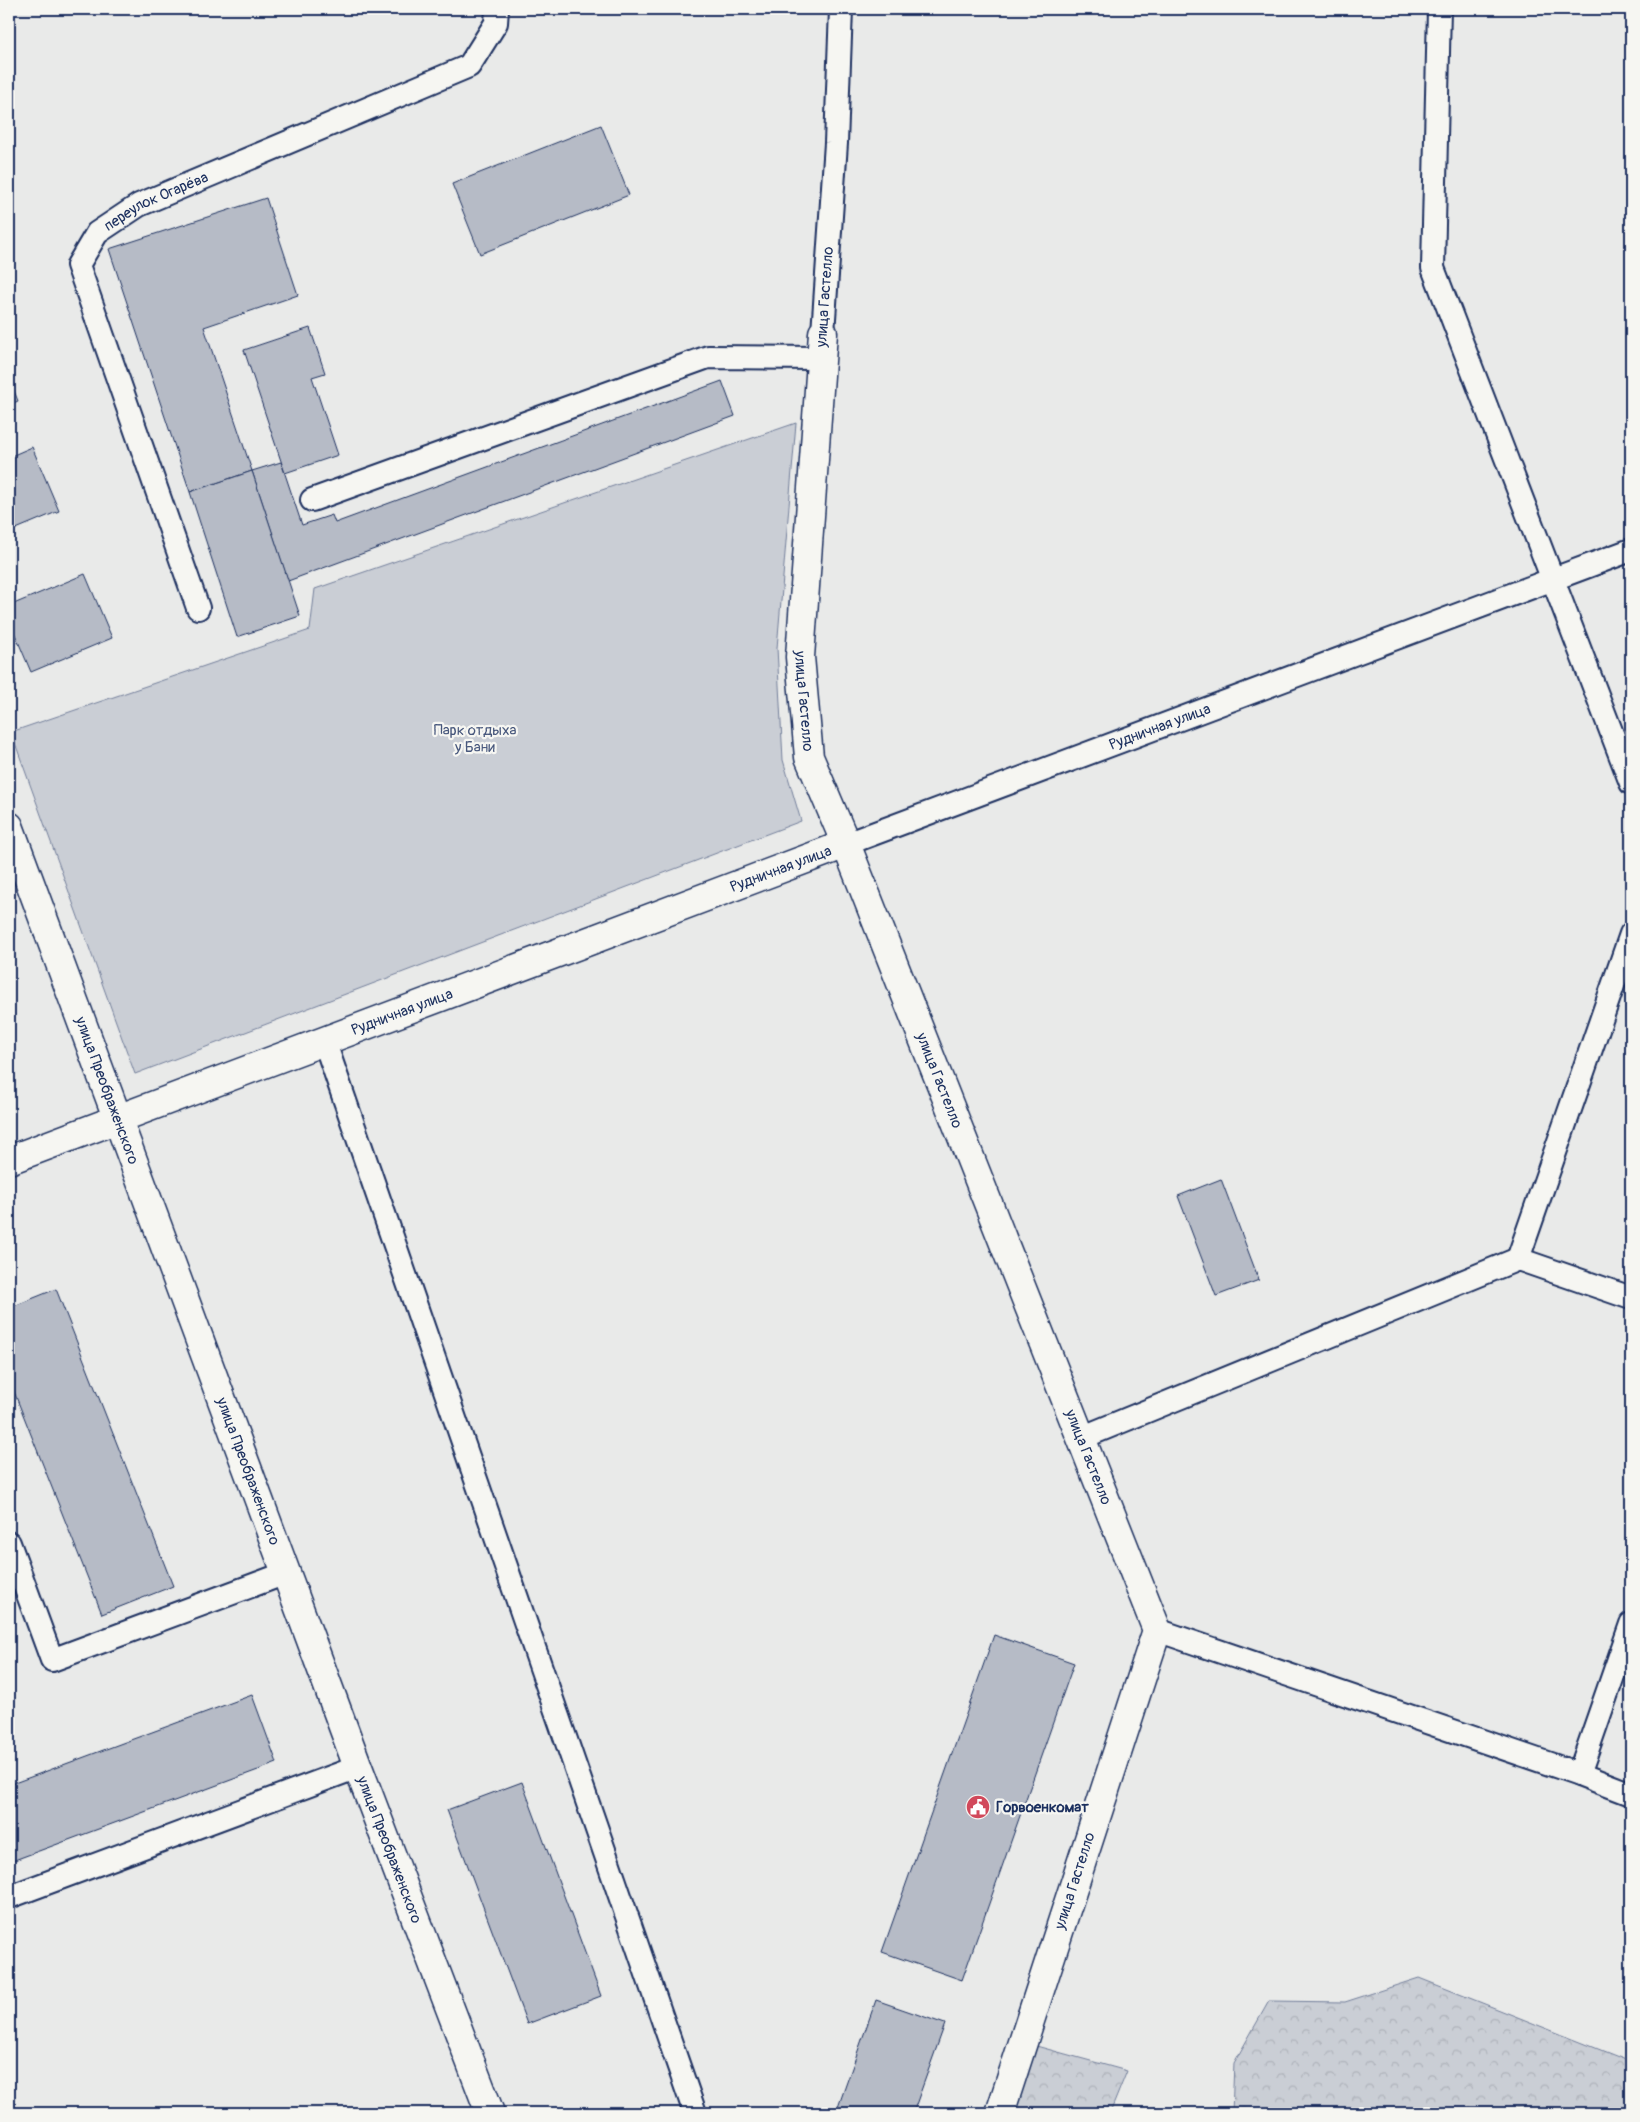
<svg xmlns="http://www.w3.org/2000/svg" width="1640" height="2122" font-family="Pangolin,sans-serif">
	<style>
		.forest { fill: url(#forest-crowns); stroke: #727e9a }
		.park { fill: #caced5; stroke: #727e9a }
		.building { fill: #b6bbc6; stroke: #1b2f5e }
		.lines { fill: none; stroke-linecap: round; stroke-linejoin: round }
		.service-casing { stroke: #1b2f5e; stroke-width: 26 }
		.minor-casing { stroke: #1b2f5e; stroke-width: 31 }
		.service { stroke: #f6f6f2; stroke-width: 22 }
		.minor { stroke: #f6f6f2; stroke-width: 28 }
		.labels { text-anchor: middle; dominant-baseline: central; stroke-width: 4.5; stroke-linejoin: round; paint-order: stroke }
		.street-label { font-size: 15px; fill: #1b2f5e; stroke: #f6f6f2 }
		.park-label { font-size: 15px; fill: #47577c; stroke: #f6f6f2 }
		.poi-label { font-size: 15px; font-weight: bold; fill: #1b2f5e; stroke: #f6f6f2; text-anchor: start }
	</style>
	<defs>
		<pattern id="forest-crowns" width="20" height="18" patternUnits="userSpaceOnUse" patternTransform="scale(1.25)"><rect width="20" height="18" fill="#caced5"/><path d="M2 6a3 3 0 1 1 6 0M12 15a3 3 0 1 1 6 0" fill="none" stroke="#adb1b9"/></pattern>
	</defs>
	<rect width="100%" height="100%" fill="#e9eae9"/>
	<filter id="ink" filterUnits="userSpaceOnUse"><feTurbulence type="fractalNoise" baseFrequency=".02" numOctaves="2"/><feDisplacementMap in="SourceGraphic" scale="10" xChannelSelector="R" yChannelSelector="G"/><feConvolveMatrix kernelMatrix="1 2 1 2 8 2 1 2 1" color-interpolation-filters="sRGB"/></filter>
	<g filter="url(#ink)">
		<g class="forest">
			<path d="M1419,1978l212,84v51h-399l2,-50 35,-62 76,1z"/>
			<path d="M1029,2044l98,27 -17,42h-103z"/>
		</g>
		<path class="park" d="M796,423l-19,225 6,112 18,61 -666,253 -124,-342 299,-102 5,-41z"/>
		<g class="building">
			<path d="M601,125l28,70 -149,59 -28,-70z"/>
			<path d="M266,198l32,97 -94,32 48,144 -62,21 -81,-243z"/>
			<path d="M310,328l15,45 -13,4 26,78 -53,18 -41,-123z"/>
			<path d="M9,378l9,23 -9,4z"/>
			<path d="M722,381l13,35 -447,165 -36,-110 29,-9 21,63 30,-10 3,8z"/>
			<path d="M32,447l27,64 -50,21v-75z"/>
			<path d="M252,471l48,145 -63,21 -47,-145z"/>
			<path d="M85,574l27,64 -81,34 -22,-52v-14z"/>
			<path d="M1221,1179l38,101 -43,16 -38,-100z"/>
			<path d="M56,1289l117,297 -71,28 -93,-235v-71z"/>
			<path d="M994,1635l80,28 -112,317 -80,-28z"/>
			<path d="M252,1695l25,68 -268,99v-77z"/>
			<path d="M522,1782l79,214 -74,28 -80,-214z"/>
			<path d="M876,2000l69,24 -32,89h-77z"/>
		</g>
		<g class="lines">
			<g class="service-casing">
				<g id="service">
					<path d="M1439,9l-6,259 198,515"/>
					<path d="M823,333l13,-190 5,-134"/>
					<path d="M312,500l396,-143 113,1"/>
					<path id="s1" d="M198,608l-120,-343 19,-32 42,-28 330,-139 27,-43 1,-14"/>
					<path id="s2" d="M846,844l785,-294"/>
					<path d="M324,1040l371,1073"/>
					<path d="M1518,1259l113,-325"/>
					<path d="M1081,1438l437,-179 113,39"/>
					<path d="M9,1543l43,117 234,-87"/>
					<path d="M1157,1630l422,144 52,20"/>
					<path d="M1579,1774l52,-150"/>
					<path d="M9,1897l349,-130"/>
				</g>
			</g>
			<g class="minor-casing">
				<g id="minor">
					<path id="s3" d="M823,333l-23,324 9,100 37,87 311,786 -157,483"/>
					<path id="s4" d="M9,826l349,941 132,346"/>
					<path id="s5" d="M9,1160l837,-316"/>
				</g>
			</g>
			<use href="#service" class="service"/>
			<use href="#minor" class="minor"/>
		</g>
	</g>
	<defs>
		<g id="civic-disc" transform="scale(1.25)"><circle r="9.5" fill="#d1495b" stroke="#f6f6f2"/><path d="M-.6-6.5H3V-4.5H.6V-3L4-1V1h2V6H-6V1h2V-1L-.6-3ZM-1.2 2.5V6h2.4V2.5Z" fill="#fff"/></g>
	</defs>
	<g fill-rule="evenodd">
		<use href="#civic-disc" x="978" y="1807"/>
	</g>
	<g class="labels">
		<g class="street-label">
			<text stroke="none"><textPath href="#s1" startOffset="468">переулок Огарёва</textPath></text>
			<text transform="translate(825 297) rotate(-86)">улица Гастелло</text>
			<text stroke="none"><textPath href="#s3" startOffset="369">улица Гастелло</textPath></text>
			<text stroke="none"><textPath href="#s2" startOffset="335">Рудничная улица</textPath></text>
			<text stroke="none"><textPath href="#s5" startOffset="825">Рудничная улица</textPath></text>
			<text stroke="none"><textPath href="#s5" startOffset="420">Рудничная улица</textPath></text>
			<text stroke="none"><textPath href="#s3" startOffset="774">улица Гастелло</textPath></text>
			<text stroke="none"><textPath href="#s4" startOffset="282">улица Преображенского</textPath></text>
			<text stroke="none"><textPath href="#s3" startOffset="1179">улица Гастелло</textPath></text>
			<text stroke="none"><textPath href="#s4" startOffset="688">улица Преображенского</textPath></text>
			<text stroke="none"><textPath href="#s4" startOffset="1092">улица Преображенского</textPath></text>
			<text transform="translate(1075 1881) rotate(-72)">улица Гастелло</text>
		</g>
		<g class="park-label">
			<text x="475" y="730">Парк отдыха<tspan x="475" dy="17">у Бани</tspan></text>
		</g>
		<g class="poi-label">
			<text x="996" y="1807">Горвоенкомат</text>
		</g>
	</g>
	<rect width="1640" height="2122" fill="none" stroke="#f6f6f2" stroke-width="30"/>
	<rect x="15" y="15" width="1610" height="2092" fill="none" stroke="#1b2f5e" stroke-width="2" filter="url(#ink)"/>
</svg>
